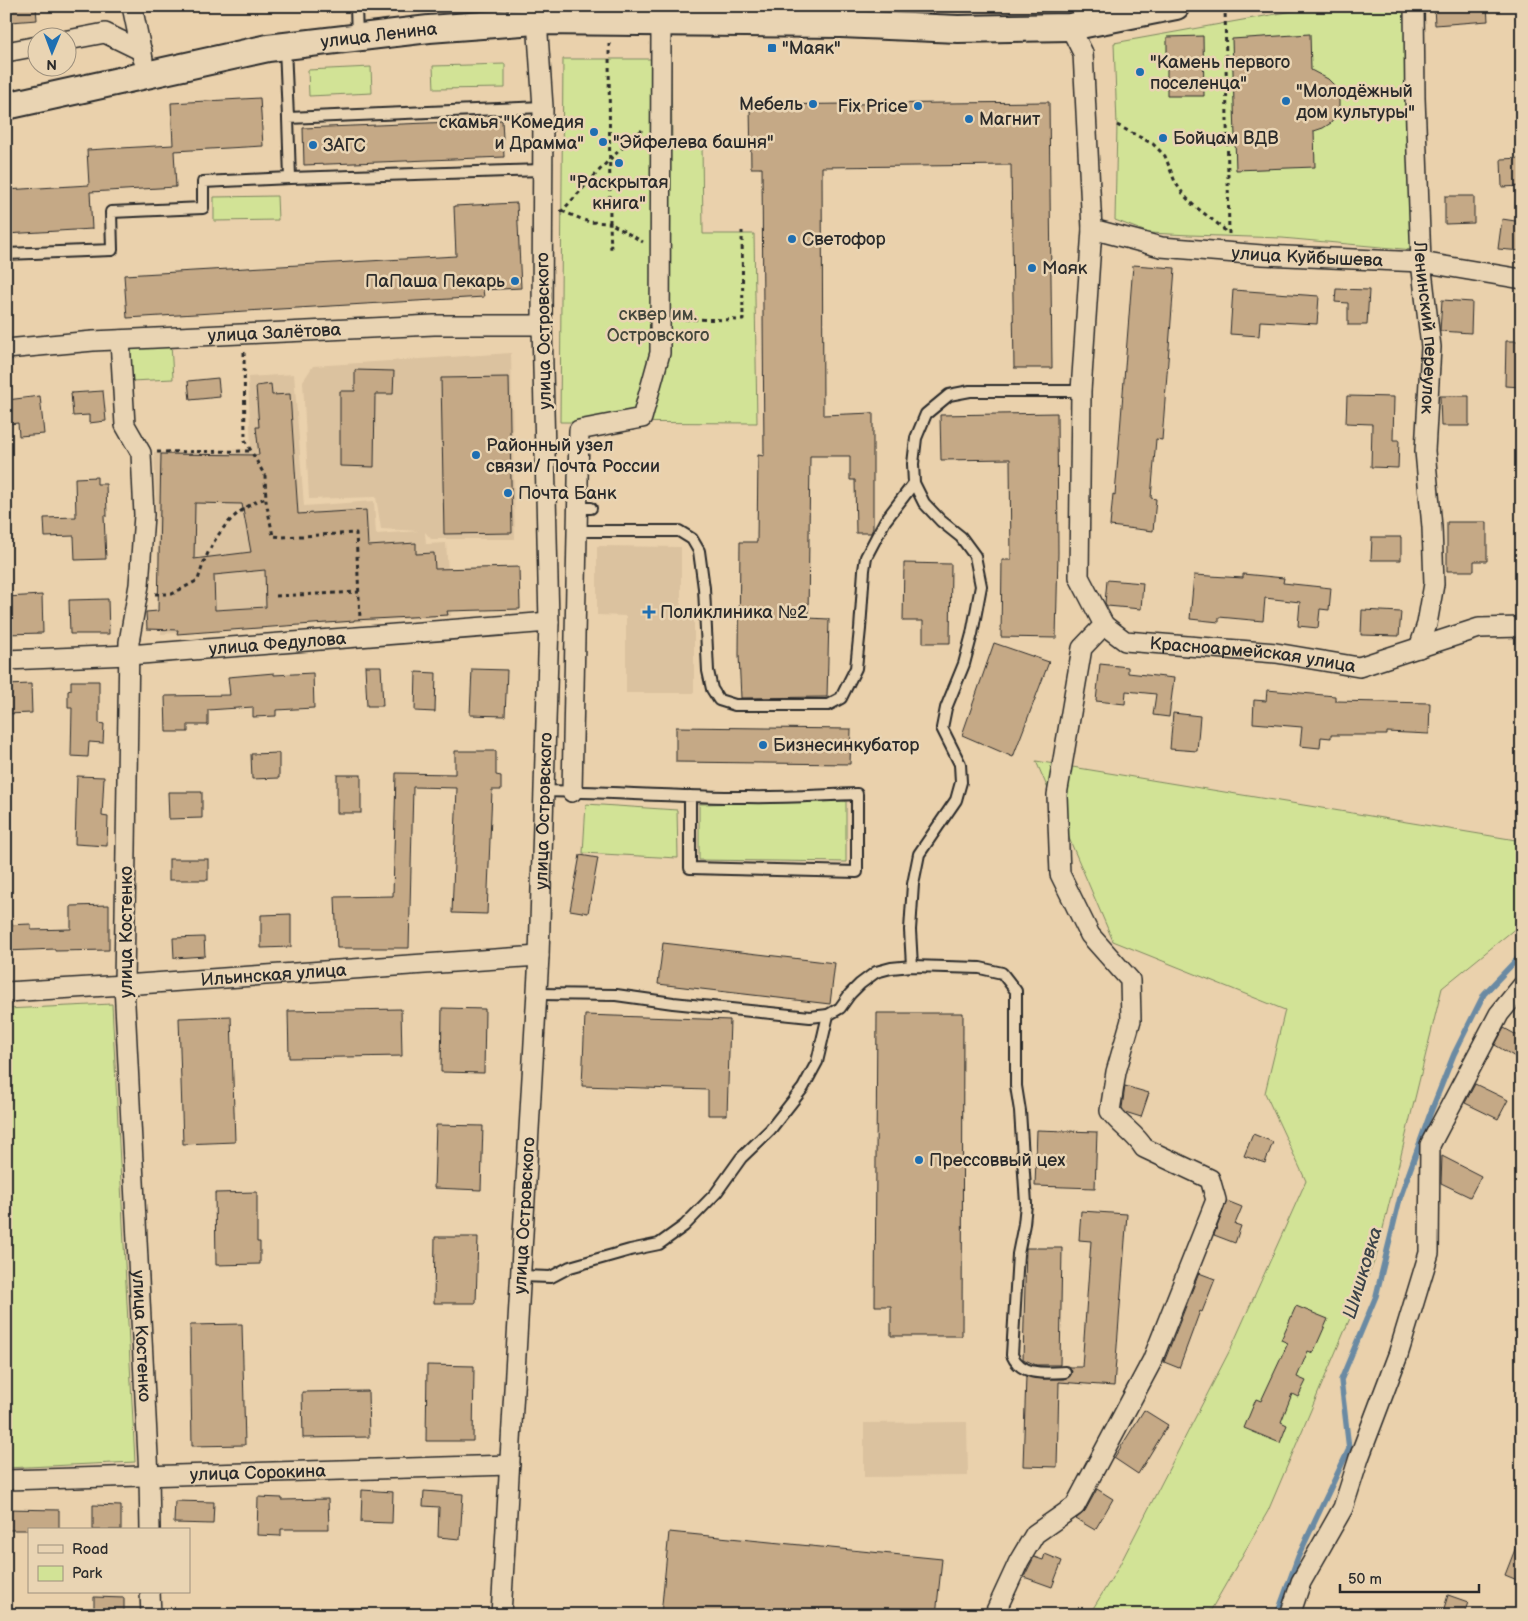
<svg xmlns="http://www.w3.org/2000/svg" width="1528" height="1621" font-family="'Balsamiq Sans',sans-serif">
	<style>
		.built { fill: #dbc29f }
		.green { fill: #d2e396; stroke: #7e8760 }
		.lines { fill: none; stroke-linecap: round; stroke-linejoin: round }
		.stream { stroke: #6b8aa3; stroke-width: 5.5 }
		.building { fill: #c5a986; stroke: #2b2b2b; fill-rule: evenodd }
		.lane-casing { stroke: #2b2b2b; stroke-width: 14 }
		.street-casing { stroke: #2b2b2b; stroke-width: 22 }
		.secondary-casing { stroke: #2b2b2b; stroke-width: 30 }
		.path { stroke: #2b2b2b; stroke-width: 3; stroke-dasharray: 4 4; stroke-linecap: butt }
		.lane { stroke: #e9d4b3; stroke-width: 10 }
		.street { stroke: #e9d4b3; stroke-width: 19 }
		.secondary { stroke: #e9d4b3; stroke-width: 26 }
		.poi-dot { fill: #1f6fb2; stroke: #e9d4b3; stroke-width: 2 }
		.labels { text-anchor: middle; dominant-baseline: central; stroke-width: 5; stroke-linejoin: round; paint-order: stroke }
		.street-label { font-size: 18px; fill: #2b2b2b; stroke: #e9d4b3 }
		.poi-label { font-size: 18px; fill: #2b2b2b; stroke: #e9d4b3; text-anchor: start }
		.park-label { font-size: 18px; fill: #44473b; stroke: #e9d4b3 }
		.water-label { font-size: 19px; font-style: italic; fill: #3b4349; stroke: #e9d4b3 }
	</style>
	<rect width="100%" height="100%" fill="#ead1ac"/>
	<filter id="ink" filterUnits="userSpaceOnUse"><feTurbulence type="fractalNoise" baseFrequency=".02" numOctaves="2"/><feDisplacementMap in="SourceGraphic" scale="10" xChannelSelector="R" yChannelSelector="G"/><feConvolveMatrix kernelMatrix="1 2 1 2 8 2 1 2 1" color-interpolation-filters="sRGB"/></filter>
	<g filter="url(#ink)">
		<g class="built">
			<path d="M511,353l4,186h-84l-6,-7 1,12 20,-1 5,73 -290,18 -7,-182 97,-3 -3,-72 46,-3 10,132 70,-5 2,33 43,-3 -38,-2 -5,-32 -67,2 -6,-118 10,-15z"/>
			<path d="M597,546l84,1v61h13v85h-68v-77l-29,-1z"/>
			<path d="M967,1422l1,54 -104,1v-54z"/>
		</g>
		<g class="green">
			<path d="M1321,6h93v244l-132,-12 -92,-3 -41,-2 -34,-13 2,-95 -3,-82z"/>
			<path d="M563,59h108l1,82 30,1 1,92h51l3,189 -197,-1z"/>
			<path d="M505,64v24l-71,1 -1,-23z"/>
			<path d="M371,67l1,26 -63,3 -1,-26z"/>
			<path d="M277,196l1,24 -64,1v-24z"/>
			<path d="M171,343l2,36 -42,2 -2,-36z"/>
			<path d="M1036,761l486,80v82l-80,65 -66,269 -108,254 -60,104h-119l29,-47 113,-220 75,-167 -41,-88 20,-83 -172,-69z"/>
			<path d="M846,801v61l-147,-2v-56z"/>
			<path d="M586,804l91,6 1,48 -95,-5z"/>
			<path d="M112,1004l23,458 -129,6v-459z"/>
		</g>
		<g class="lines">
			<path class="stream" d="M1277,1615l21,-58 51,-108 -8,-69 35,-84 24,-98 30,-84 24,-60 30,-60 38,-40"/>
		</g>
		<g class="building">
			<path d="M8,6h28l1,14 -27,2z"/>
			<path d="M1434,6h53l1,15 -53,4z"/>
			<path d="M1310,34l1,36 17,9 7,7 4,10v10l-3,9 -5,8 -8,5 -9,3 1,36 -79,3 -4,-131z"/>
			<path d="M1203,36l1,60h-37v-59z"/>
			<path d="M260,98l3,48 -89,5 2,36 -86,5 2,37 -86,5v-44l83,-5 -2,-35 86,-5 -2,-42z"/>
			<path d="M1049,102l3,266h-38l-3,-203 -189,2 1,248 50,-2v115l-2,5h-15l-1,-53h-5v-24h-40l-2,162 21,1 -2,78 -86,1 -2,-43 1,-113h17l1,-87 6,1 -2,-288h-11l-1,-63z"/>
			<path d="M502,120l2,37 -200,8 -1,-37z"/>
			<path d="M1522,158v28l-20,1 -1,-28z"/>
			<path d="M1445,196h29v27l-29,1z"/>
			<path d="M517,203l4,85 -38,2 1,7 -357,21 -3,-43 332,-19 -2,-50z"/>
			<path d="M1502,219l20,3v29l-24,-2z"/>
			<path d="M1133,265l42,3 -13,172 -6,-1 -5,59 5,1 -3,32 -43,-5 3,-32 2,1z"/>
			<path d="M1336,289l33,1 -2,35h-19v-22l-13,-1z"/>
			<path d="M1233,290l86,6 -2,28 -57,-3 -1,15 -29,-2z"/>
			<path d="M1442,300l30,2 -1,31 -31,-2z"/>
			<path d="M1506,341h16v46l-17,-1z"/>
			<path d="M355,370l39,1 -1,23h-18l-1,73 -34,-1v-75h15z"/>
			<path d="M509,377l3,156 -68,1 -3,-156z"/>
			<path d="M218,378l2,19 -30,3 -2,-19z"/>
			<path d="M271,384l1,11 18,-1 8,120 68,-4 2,36 48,-3v11l18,-1 1,16 84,-2 1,42 -73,2 1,4 -94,5v1l-177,13 1,-4 -31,-1 -1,-17 12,-1 3,-157 98,1 -3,-28h3l-3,-41zM195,503l47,1 9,48 -57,7zM265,570l1,37 -51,3 -1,-35z"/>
			<path d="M103,391l3,30 -17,2v-8l-16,1 -2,-23z"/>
			<path d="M40,396l4,38 -25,2 -1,-13 -9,1 -2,-24z"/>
			<path d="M1347,396l47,1 -1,43h6l-1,28 -27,-1 1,-43 -26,-1z"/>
			<path d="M1440,396h29v30h-28z"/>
			<path d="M1057,413l1,140 -2,85 -55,-1 1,-77h9l-1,-101 -69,1 -1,-45z"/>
			<path d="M97,477v7h9l1,32h-3l2,43 -31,1 -1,-24 -29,1 -1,-19 32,-1 -1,-39z"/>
			<path d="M1447,522h40v39h-13v10h-27z"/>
			<path d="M1372,537h29v23h-30z"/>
			<path d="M904,563l47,1 -1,79h-27v-22h-20z"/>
			<path d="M1243,574l41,4 -1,5 48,5 -2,22 -9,-1 -2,19 -20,-2 2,-24 -35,-4 -2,23 -44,-4v5l-29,-3 4,-44 49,3z"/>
			<path d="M1107,580l36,3 -2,26 -34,-3 -2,-3z"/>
			<path d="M42,595l1,38 -37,1v-37z"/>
			<path d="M108,599l1,35h-39l-1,-34z"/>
			<path d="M1362,610l39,2 -2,24 -38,-1z"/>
			<path d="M994,643l55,19 -36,95 -51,-22z"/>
			<path d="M1100,664l28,3v6l46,5 -5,39 -16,-2 3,-21 -30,-3 -1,13 -29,-3z"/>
			<path d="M365,666h16l2,40h-16z"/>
			<path d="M472,669l35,1 -2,46 -35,-1z"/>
			<path d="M416,672l20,1 -1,39 -20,-1z"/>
			<path d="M274,673v2l39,-2 1,35 -38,2v6l-23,1v-10l-45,3v15h-20v7h-22l-1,-36 65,-1 -2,-18z"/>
			<path d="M71,681h28v42l5,1 -1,19 -14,-1 -1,15 -17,-1 1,-48h-4v-17l3,-1z"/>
			<path d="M31,684l1,29 -26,1v-29z"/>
			<path d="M1267,690l68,6v5l95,2 -1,31 -42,-2v3h-56v3l-10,-1 -1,11 -20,-2 2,-19 -49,-4 1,-23 12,1z"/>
			<path d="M1173,713l27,3 -3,35 -27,-2z"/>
			<path d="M676,727l175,2 -1,35 -174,-2z"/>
			<path d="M455,751h41v24l5,1v14h-9l-5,124 -35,-1 5,-125 -44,-1 -4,161h-72l-2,-51 58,-1 3,-123 59,1z"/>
			<path d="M279,753v25l-27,1 -1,-25z"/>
			<rect x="337" y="775" width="24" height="38"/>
			<path d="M77,776l27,1 -2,39 6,1 -1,29 -32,-2z"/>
			<path d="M168,792h34v26l-33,1z"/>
			<path d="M580,855l18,3 -10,55 -18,-3z"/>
			<rect x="169" y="859" width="39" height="21"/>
			<path d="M109,905v45l-54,1v-2l-49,2v-26l25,-1v6l40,-1v-23z"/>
			<path d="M291,914v33l-30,1v-33z"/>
			<path d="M204,937l1,19 -31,2 -1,-20z"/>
			<path d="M663,943l172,20 -5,41 -172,-20z"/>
			<path d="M442,1008l43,1 -1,64 -43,-1z"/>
			<path d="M401,1009l1,47 -113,2 -1,-47z"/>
			<path d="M877,1013h86l-1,323h-71v-30h-16z"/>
			<path d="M585,1015l145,5 -3,95h-19v-25l-126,-4z"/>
			<path d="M231,1016l4,126 -52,2 -4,-126z"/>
			<path d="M1504,1028l18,10v23l-27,-16z"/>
			<path d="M1475,1084l33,16 -10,19 -33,-16z"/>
			<path d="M1125,1086l24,7 -8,24 -16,-5 -3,-4z"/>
			<path d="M436,1125l47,1 -2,64 -47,-2z"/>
			<path d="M1037,1130l60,2 -2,56 -60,-2z"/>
			<path d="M1253,1134l20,8 -8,21 -21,-7z"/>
			<path d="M1442,1156l39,20 -11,21 -29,-14z"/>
			<path d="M257,1192v50h3v22l-44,1 -1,-72z"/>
			<path d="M1227,1201l15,6 -7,17 6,2 -6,17 -21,-8z"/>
			<path d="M1081,1211l46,3 -13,172 -55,-4 -2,85 -34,-1 3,-90 16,3h23l6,-4 1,-4 -3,-4h13l9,-126 -12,-1z"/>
			<path d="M435,1237h43l-2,66h-42z"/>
			<path d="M1026,1248h36l-2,117h-24l-13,-6z"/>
			<path d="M1199,1273l16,6 -13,33 -2,-1 -21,57 -15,-6z"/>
			<path d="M1296,1306l32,13 -15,34 -5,-2 -11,26 9,4 -8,16 -6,-3 -11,28 6,3 -7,18 -36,-15 12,-29 5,2 27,-58 -7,-3z"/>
			<path d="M242,1324l3,121 -53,1 -2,-121z"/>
			<path d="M427,1365l47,1 -1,75h-47z"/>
			<path d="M368,1391l1,46 -66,1 -1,-46z"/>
			<path d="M1144,1410l24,15 -30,49 -24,-16z"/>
			<path d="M1097,1489l16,10 -18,31 -19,-11 9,-8z"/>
			<path d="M362,1490l31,2 -1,31 -31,-1z"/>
			<path d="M424,1491l39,3 -3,45 -22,-2 1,-30 -16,-1z"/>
			<path d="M258,1497l24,1v2l46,-1 1,30h-48v7l-24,-1z"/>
			<path d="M175,1501l39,1 -1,22 -39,-1z"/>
			<path d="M93,1505l28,1v24h-28z"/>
			<path d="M6,1509l53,1v20h-53z"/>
			<path d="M669,1532l273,27 -6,56h-275z"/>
			<path d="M1521,1534l1,1v47l-17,-7z"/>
			<path d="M1045,1554l17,7 -10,26 -28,-10 10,-20 9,3z"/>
			<path d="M1448,1595l20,7 -4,13h-22z"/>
			<path d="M94,1597l30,1v17h-30z"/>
		</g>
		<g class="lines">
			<g class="lane-casing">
				<g id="lane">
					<path d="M356,6l1,31"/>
					<path d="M285,47l3,71"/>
					<path d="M290,178l253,-8"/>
					<path d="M6,254l106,-4 -1,-38 92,-4v-26l87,-4 -2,-60 255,-11"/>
					<path d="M577,508h14"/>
					<path d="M577,531h102l13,8 7,12 5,37 4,83 4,18 7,11 16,5h93l13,-7 15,-30 4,-39 4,-59 2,-13 19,-36 29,-38"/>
					<path d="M544,791c67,1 135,6 202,6 37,1 74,-2 111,-3v78l-167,-4v-72"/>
					<path d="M912,966l-2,-36 3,-46 6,-30 37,-54 5,-18 -1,-18 -18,-36 4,-20 18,-44 8,-30 9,-48 -6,-30 -14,-19 -20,-16 -17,-18 -10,-20 -1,-19 3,-26 10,-24 23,-19 21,-4h111"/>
					<path d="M537,994l79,1 57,8 137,14 18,-2 12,-7 10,-14 10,-10 16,-12 15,-4 21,-2 68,2 22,5 14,18v95l4,25 6,93 -2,20 -6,30 -6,101c9,21 33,18 53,17"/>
					<path d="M521,1276l30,1 19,-10 60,-17 29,-6 25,-18 32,-33 25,-35 29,-28 33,-42 14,-26 11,-47"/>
				</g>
			</g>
			<g class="street-casing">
				<g id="street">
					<path d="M132,6l11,53"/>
					<path id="s1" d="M1414,6l1,92 6,164 10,85 -6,104 7,76 2,57 -7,40 -8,24"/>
					<path d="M68,40l37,-7 37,18"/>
					<path d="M6,52l32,-6"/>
					<path id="s2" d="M1092,229l69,18 101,8 159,7 101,17"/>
					<path id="s3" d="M120,340l5,85 16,28 3,62 -5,70 -10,57 -5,343 25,491 1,54"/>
					<path id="s4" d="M6,349l87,-8 341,-16h108"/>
					<path id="s5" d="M1104,625l21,16 151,12 83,14 120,-39 43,-1"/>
					<path id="s6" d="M6,660l123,-5 420,-33"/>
					<path d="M572,792l7,-362 63,-12 18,-65 1,-331"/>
					<path id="s7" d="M6,992l118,-7 415,-29"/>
					<path id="s8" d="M6,1480l504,-15"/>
					<path d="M150,1592l1,23"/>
					<path id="s9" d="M501,1615l38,-659 10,-334 -7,-297 1,-218 -7,-101"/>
					<path d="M994,1615l25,-54 16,-27 40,-28 77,-145 64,-161 -6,-21 -66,-31c-9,-15 -24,-22 -34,-37l6,-39 15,-52 -1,-40 -40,-45 -30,-61 -3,-79 25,-147 22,-23 -25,-48 2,-186 11,-162 -9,-176 -13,-26"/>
					<path d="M1290,1615l11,-33 42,-74 16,-50 39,-103 31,-102 1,-108 69,-131 23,-28"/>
				</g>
			</g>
			<g class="secondary-casing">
				<g id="secondary">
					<path id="s10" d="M6,106l262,-58 161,-19 107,-8 305,3 117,5 112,-2 106,-21"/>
				</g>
			</g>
			<g class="path">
				<path d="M1225,6l4,228"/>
				<path d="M609,43l1,180 33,19"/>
				<path d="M1117,125l36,19 12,12 10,26 9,13 8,9 31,24 3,6"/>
				<path d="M560,211h2l47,-51 33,-30"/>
				<path d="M562,211l27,11 21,1 1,29"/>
				<path d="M677,319l66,1 -1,-89"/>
				<path d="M244,352l1,88 20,36 1,25 7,35 10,1 73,-4 4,86"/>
				<path d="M157,452l94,-1"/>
				<path d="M155,594h17l26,-14c10,-36 31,-70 68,-82"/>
				<path d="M276,596l83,-4"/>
			</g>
			<use href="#lane" class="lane"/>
			<use href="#street" class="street"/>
			<use href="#secondary" class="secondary"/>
		</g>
	</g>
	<g class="poi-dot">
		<rect x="767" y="43" width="10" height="10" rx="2.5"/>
		<circle cx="1140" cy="72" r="5"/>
		<circle cx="1286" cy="101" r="5"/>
		<circle cx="813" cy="104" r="5"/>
		<circle cx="918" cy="106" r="5"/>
		<circle cx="969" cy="119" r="5"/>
		<circle cx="594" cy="132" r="5"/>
		<circle cx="1163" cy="138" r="5"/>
		<circle cx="603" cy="142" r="5"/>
		<circle cx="313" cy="145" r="5"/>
		<circle cx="619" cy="163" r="5"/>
		<circle cx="792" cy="239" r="5"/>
		<circle cx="1032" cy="268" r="5"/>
		<circle cx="515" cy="281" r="5"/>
		<circle cx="476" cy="455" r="5"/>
		<circle cx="508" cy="493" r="5"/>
		<path d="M646.5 604.5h5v5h5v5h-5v5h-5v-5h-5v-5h5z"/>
		<circle cx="763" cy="745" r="5"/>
		<circle cx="919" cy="1160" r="5"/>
	</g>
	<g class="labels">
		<g class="street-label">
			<text stroke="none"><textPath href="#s10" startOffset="380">улица Ленина</textPath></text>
			<text stroke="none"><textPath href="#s2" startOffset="218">улица Куйбышева</textPath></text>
			<text stroke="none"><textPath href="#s1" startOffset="322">Ленинский переулок</textPath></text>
			<text transform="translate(544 331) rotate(-91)">улица Островского</text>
			<text stroke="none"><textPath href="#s4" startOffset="269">улица Залётова</textPath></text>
			<text stroke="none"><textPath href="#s6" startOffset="272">улица Федулова</textPath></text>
			<text stroke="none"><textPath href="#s5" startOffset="155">Красноармейская улица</textPath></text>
			<text stroke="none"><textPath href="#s9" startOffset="805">улица Островского</textPath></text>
			<text transform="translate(126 932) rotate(-90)">улица Костенко</text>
			<text stroke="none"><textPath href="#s7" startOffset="268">Ильинская улица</textPath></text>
			<text stroke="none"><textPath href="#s9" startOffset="400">улица Островского</textPath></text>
			<text stroke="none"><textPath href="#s3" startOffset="1002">улица Костенко</textPath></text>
			<text stroke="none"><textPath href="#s8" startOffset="252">улица Сорокина</textPath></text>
		</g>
		<g class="poi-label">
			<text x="782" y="48">"Маяк"</text>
			<text x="1150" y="62">"Камень первого<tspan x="1150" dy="21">поселенца"</tspan></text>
			<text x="1296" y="91">"Молодёжный<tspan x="1296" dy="21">дом культуры"</tspan></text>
			<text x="803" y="104" text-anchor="end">Мебель</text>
			<text x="908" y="106" text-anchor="end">Fix Price</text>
			<text x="979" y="119">Магнит</text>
			<text x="584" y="122" text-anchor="end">скамья "Комедия<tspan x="584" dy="21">и Драмма"</tspan></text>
			<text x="1173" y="138">Бойцам ВДВ</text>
			<text x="613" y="142">"Эйфелева башня"</text>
			<text x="323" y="145">ЗАГС</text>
			<text x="619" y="182" text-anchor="middle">"Раскрытая<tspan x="619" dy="21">книга"</tspan></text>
			<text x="802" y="239">Светофор</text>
			<text x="1042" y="268">Maяк</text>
			<text x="505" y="281" text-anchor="end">ПаПаша Пекарь</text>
			<text x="486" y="445">Районный узел<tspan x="486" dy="21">связи/ Почта России</tspan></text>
			<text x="518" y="493">Почта Банк</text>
			<text x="660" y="612">Поликлиника №2</text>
			<text x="773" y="745">Бизнесинкубатор</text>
			<text x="929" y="1160">Прессоввый цех</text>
		</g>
		<g class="park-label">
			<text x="658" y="314">сквер им.<tspan x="658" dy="21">Островского</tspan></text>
		</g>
		<g class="water-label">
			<text transform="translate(1363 1273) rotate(-73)">Шишковка</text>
		</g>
	</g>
	<rect width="1528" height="1621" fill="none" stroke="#e9d4b3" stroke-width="25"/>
	<rect x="12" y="12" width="1503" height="1596" fill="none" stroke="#2b2b2b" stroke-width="2" filter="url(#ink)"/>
	<rect x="28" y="1528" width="162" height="65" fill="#e9d4b3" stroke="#9d907d"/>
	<rect x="38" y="1545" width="25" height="8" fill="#e9d4b3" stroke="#9d907d"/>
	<text x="72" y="1554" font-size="15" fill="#2b2b2b">Road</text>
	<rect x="38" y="1566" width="25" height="15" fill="#d2e396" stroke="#9d907d"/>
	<text x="72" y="1578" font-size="15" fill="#2b2b2b">Park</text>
	<g transform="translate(52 52) rotate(181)"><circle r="24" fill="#e9d4b3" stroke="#9d907d"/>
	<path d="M0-4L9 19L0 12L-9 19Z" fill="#1f6fb2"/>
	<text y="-8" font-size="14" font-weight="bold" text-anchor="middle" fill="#2b2b2b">N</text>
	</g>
	<path d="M1340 1584v8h139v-8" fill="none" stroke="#2b2b2b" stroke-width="2.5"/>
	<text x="1348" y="1584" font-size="15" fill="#2b2b2b" stroke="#e9d4b3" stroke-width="4" paint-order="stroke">50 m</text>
</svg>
